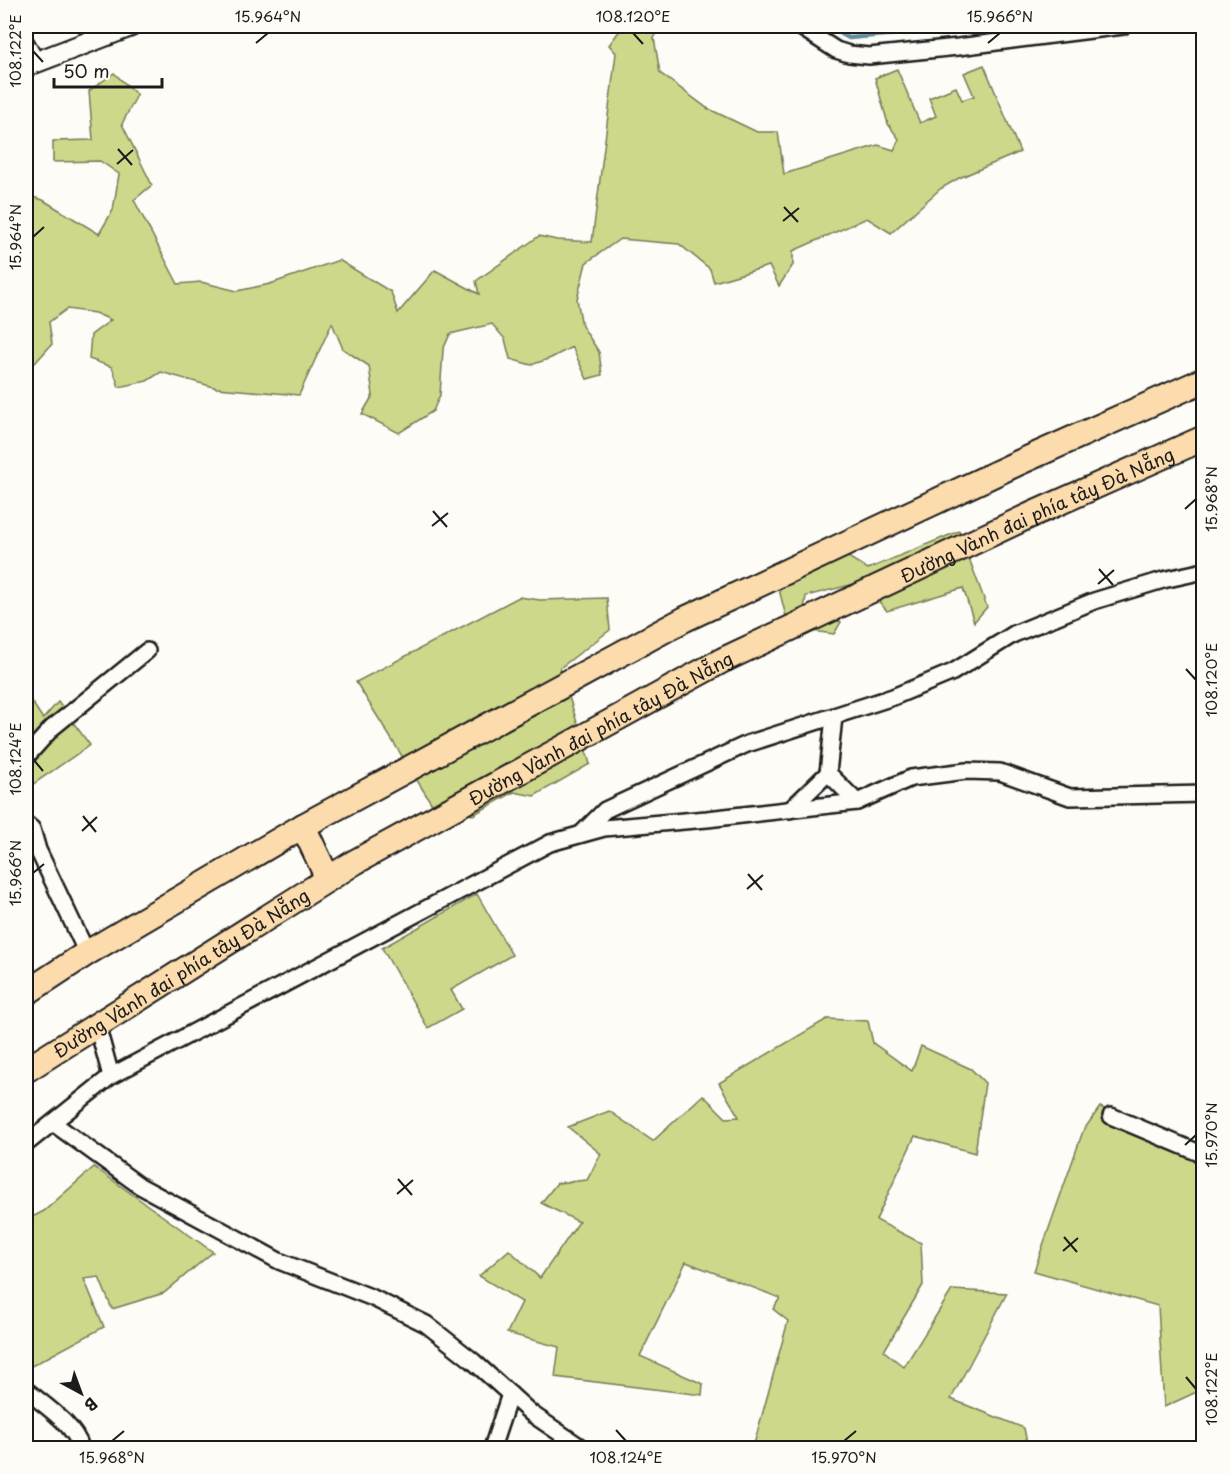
<svg xmlns="http://www.w3.org/2000/svg" width="1229" height="1474" font-family="'Playpen Sans',sans-serif">
	<style>
		.green { fill: #cdd88b; stroke: #747a54; stroke-width: 1.5 }
		.lines { fill: none; stroke-linecap: round; stroke-linejoin: round }
		.stream { stroke: #618c9b; stroke-width: 4.5 }
		.minor-casing { stroke: #1c1c1c; stroke-width: 20 }
		.tertiary-casing { stroke: #1c1c1c; stroke-width: 24 }
		.primary-casing { stroke: #1c1c1c; stroke-width: 28 }
		.minor { stroke: #fdfcf7; stroke-width: 15 }
		.tertiary { stroke: #fdfcf7; stroke-width: 20 }
		.primary { stroke: #fcdcac; stroke-width: 24 }
		.ticks { fill: none; stroke: #1c1c1c; stroke-width: 2 }
		.labels { text-anchor: middle; dominant-baseline: central; stroke-width: 5; stroke-linejoin: round; paint-order: stroke }
		.street-label { font-size: 18px; fill: #1c1c1c; stroke: #fdfcf7 }
		.neatline { fill: none; stroke: #1c1c1c; stroke-width: 2 }
		.ticks-label { font-size: 15px; text-anchor: middle; fill: #1c1c1c }
	</style>
	<rect width="100%" height="100%" fill="#fdfcf7"/>
	<filter id="ink" filterUnits="userSpaceOnUse"><feTurbulence type="fractalNoise" baseFrequency=".0167" numOctaves="2"/><feDisplacementMap in="SourceGraphic" scale="12" xChannelSelector="R" yChannelSelector="G"/><feConvolveMatrix kernelMatrix="1 2 1 2 8 2 1 2 1" color-interpolation-filters="sRGB"/></filter>
	<g filter="url(#ink)">
		<g class="green">
			<path d="M623,26h39l-8,12 6,35 47,35 50,24h21l6,42 94,-29 16,5 5,-11 -11,-15 -13,-46 22,-9 23,54 16,-7 -7,-18 27,-11 6,13 12,-4 -10,-23 20,-8 36,87 -61,26 -19,11 -49,44 -24,-15 -74,33v14l-14,21 -10,-20 -55,16 -4,-13 -31,-25 -59,-5 -34,24 -9,36 5,27 17,26 3,23 -15,4 -15,-32 -21,11 -20,7 -21,-6 -5,-20 -13,-15 -42,10 -7,16 -3,45 -7,16 -34,22 -37,-19 11,-19 -4,-29 -26,-17 -11,-26 -33,72 -82,-7 -56,-16 -14,9 -28,6 -7,-20 -23,-8 2,-24 20,-15 -16,-7 -28,-4 -18,13 3,22 -17,19 -9,-6v-162l17,5 56,34 14,-24 6,-36 -19,-13 -47,1v-21l40,-1 -4,-49 25,-18 23,22 -15,29 30,61 -18,15 44,84 23,-2 36,9 33,-7 69,-24 52,32 7,21 37,-43 44,24 -3,-13 63,-45 18,4 35,2 24,-189 -7,-8z"/>
			<path d="M959,531l28,76 -13,15 -11,-34 -76,23 -25,-29 -56,14 -2,13 37,13 -7,12 -45,-6 -14,-54 55,-28 38,23z"/>
			<path d="M519,597l21,3 67,-2 3,32 -50,38 30,96 -56,32 -20,-4 -41,23 -40,-9 -77,-124z"/>
			<path d="M26,693l17,26 15,-17 32,43 -64,44z"/>
			<path d="M477,894l35,61 -61,35 11,19 -34,19 -46,-80z"/>
			<path d="M827,1019l41,2 5,22 39,28 9,-25 50,23 14,14 -10,70 -60,-17 -39,84 45,23 2,42 -39,66 20,16 48,-77 55,3 -56,106 73,29 4,20h-221l-4,-3 -1,3h-49l35,-127 -15,-12 7,-11 -94,-36 -46,94 63,28 -1,11 -147,-18 4,-30 -52,-14 15,-31 -43,-26 30,-26 31,28 39,-56 -38,-19 16,-20 30,-3 14,-26 -33,-27 41,-16 44,30 50,-46 23,23 13,-1 -20,-34z"/>
			<path d="M1100,1107l103,43v239l-39,18 -6,-101 -124,-35 49,-140z"/>
			<path d="M94,1167l119,85 -49,41 -52,16 -13,-32 -15,2 20,48 -78,42v-149l18,-9z"/>
		</g>
		<g class="lines">
			<path class="stream" d="M827,26l22,12 141,-12"/>
			<g class="minor-casing">
				<g id="minor">
					<path d="M799,26l37,24 13,4 20,2 89,-9 165,-21"/>
					<path d="M26,43l10,18"/>
					<path d="M26,757l26,-29 95,-77"/>
					<path d="M828,773l29,29"/>
					<path d="M790,810l38,-37 6,-56"/>
					<path d="M26,824l6,5 6,21 49,103"/>
					<path d="M581,834l24,-24 142,-66 146,-47 60,-25 61,-38 80,-33 69,-21 41,-9"/>
					<path d="M97,1025l14,51"/>
					<path d="M1111,1116l93,39"/>
					<path d="M53,1123l87,63 139,75 94,37 53,26 47,37 59,53 50,34"/>
					<path d="M26,1144l85,-68 439,-233 54,-15 103,-9 150,-17 54,-24 55,-7 34,1 70,25 134,-3"/>
					<path d="M26,1390c19,16 48,34 55,58"/>
					<path d="M492,1448l18,-54"/>
				</g>
			</g>
			<g class="tertiary-casing">
				<path id="tertiary" d="M26,66l105,-40"/>
			</g>
			<g class="primary-casing">
				<g id="primary">
					<path d="M303,826l25,53"/>
					<path d="M26,993l61,-40 216,-127 382,-207 333,-156 186,-83"/>
					<path id="s1" d="M26,1070l329,-208 368,-202 310,-146 171,-76"/>
				</g>
			</g>
			<use href="#minor" class="minor"/>
			<use href="#tertiary" class="tertiary"/>
			<use href="#primary" class="primary"/>
		</g>
	</g>
	<path class="ticks" d="M633,33l10,11M256,43l12,-10M988,43l12,-10M33,51l10,11M118,149l14,16M117,164l16,-14M784,207l14,15M783,221l16,-13M33,237l11,-10M1185,509l11,-10M433,511l14,16M432,526l16,-13M1099,569l14,16M1098,584l16,-14M1186,669l10,11M33,759l10,12M83,816l13,16M82,831l15,-14M33,873l11,-9M748,874l14,16M747,889l16,-14M1185,1145l11,-10M398,1179l14,16M397,1194l16,-14M1064,1237l13,15M1063,1251l15,-13M1186,1377l10,12M616,1430l10,11M112,1441l12,-10M844,1441l12,-10"/>
	<g class="labels">
		<g class="street-label">
			<text stroke="none"><textPath href="#s1" startOffset="1155">Đường Vành đai phía tây Đà Nẵng</textPath></text>
			<text stroke="none"><textPath href="#s1" startOffset="669">Đường Vành đai phía tây Đà Nẵng</textPath></text>
			<text stroke="none"><textPath href="#s1" startOffset="183">Đường Vành đai phía tây Đà Nẵng</textPath></text>
		</g>
	</g>
	<rect width="1229" height="1474" fill="none" stroke="#fdfcf7" stroke-width="66"/>
	<g transform="translate(81 1393) rotate(139)" stroke="#fdfcf7" stroke-width="4.5" paint-order="stroke">
	<path d="M0-4.5L10 22L0 15L-10 22Z" fill="#1c1c1c"/>
	<text y="-9" font-size="16" font-weight="bold" text-anchor="middle" fill="#1c1c1c">B</text>
	</g>
	<path d="M54 78v9h108v-9" fill="none" stroke="#1c1c1c" stroke-width="3"/>
	<text x="63" y="78" font-size="18" fill="#1c1c1c" stroke="#fdfcf7" stroke-width="4.5" paint-order="stroke">50 m</text>
	<rect x="33" y="33" width="1163" height="1408" class="neatline"/>
	<g class="ticks-label">
		<text x="268" y="22">15.964°N</text>
		<text x="633" y="22">108.120°E</text>
		<text x="1000" y="22">15.966°N</text>
		<text transform="translate(16 51) rotate(-90)" y="5">108.122°E</text>
		<text transform="translate(16 237) rotate(-90)" y="5">15.964°N</text>
		<text transform="translate(1212 499) rotate(-90)" y="5">15.968°N</text>
		<text transform="translate(1212 680) rotate(-90)" y="5">108.120°E</text>
		<text transform="translate(16 759) rotate(-90)" y="5">108.124°E</text>
		<text transform="translate(16 873) rotate(-90)" y="5">15.966°N</text>
		<text transform="translate(1212 1135) rotate(-90)" y="5">15.970°N</text>
		<text transform="translate(1212 1389) rotate(-90)" y="5">108.122°E</text>
		<text x="112" y="1463">15.968°N</text>
		<text x="626" y="1463">108.124°E</text>
		<text x="844" y="1463">15.970°N</text>
	</g>
</svg>
